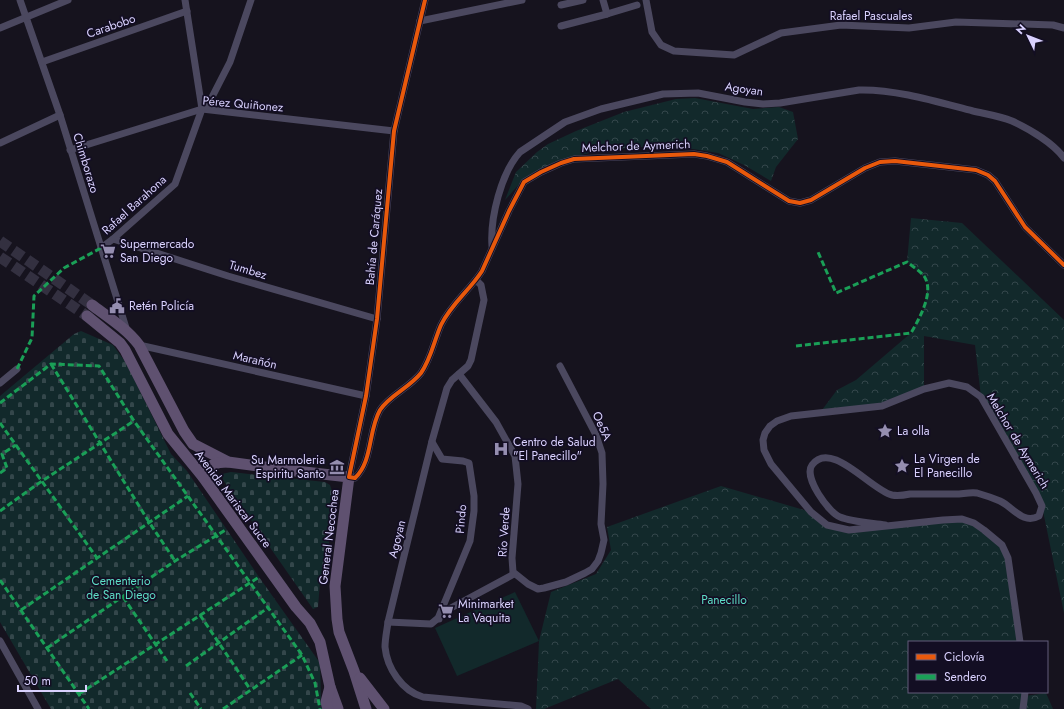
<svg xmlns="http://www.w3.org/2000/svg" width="1064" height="709" font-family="Jost,sans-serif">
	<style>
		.forest { fill: url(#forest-crowns) }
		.cemetery { fill: url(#cemetery-stones) }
		.pitch { fill: #12292b }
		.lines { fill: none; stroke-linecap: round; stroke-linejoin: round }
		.primary-tunnel { stroke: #333040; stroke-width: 11; stroke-dasharray: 11 5.5; stroke-linecap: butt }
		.minor { stroke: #4b485f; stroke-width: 7 }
		.primary { stroke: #5f5170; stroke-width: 11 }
		.quiet { stroke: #1a9f57; stroke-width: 3; stroke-dasharray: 6 3; stroke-linecap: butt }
		.cycleway-casing { stroke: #130e23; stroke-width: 6 }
		.cycleway { stroke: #e8590c; stroke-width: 4 }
		.labels { text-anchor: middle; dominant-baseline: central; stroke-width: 3.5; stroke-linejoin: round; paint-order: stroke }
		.street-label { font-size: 12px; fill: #d9d1fe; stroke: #130e23 }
		.poi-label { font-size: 12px; fill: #d9d1fe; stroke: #130e23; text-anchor: start }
		.park-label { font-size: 12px; fill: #5dddc6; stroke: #130e23 }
	</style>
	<defs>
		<pattern id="forest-crowns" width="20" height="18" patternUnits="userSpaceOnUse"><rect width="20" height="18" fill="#12292b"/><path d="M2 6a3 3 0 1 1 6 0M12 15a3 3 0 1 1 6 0" fill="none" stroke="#34474b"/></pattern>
		<pattern id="cemetery-stones" width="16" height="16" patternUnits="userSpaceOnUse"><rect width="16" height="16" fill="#12292b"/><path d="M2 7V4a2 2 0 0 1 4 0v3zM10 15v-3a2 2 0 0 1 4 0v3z" fill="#34474b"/></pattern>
	</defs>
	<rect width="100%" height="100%" fill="#16131e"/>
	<g class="forest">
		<path d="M695,98l58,11 26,-2 14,5 5,27 -22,28 -5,14 -27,-16 -26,-12 -25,-4 -52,-2 -36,3 -35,7 -49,25 -16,18 11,-28 21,-20 11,-8 28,-13 48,-19 52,-13z"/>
		<path d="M911,218l51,5 102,97v293l-22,-107 -61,-109 -6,-52 -51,-9v53l-42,17 -63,8 18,-24 19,-10 55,-47 13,-24 4,-25 -5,-8 -16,-14z"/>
		<path d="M721,486l90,26 16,13 22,5 113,-11 22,11 21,21 15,91h-111v50h116v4l21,-3 7,16h-402l-33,-30 -74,30h-8l3,-68 12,-49 45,-18 15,-24 -4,-23z"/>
	</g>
	<g class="cemetery">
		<path d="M81,331l32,14 13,18 45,91 16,17 72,106 61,86 1,37 3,9h-273l-51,-87v-226l74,-62z"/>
		<path d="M231,472l94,10 5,3 2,6 -4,70 -8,21 -2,25 -5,2 -90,-129 -1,-6z"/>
	</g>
	<path class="pitch" d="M515,592l24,49 -82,35 -22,-48z"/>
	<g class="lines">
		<g class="primary-tunnel">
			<path d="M0,241l92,64"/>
			<path d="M0,257l87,59"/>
		</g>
		<g class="minor">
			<path d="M20,0l40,115 67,216"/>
			<path d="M185,0l17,109"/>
			<path d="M425,0l-31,131 -17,188 -11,77 -17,81 6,1c18,-17 13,-47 25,-68 10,-15 29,-22 41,-37 10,-14 13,-32 20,-48 10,-21 29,-35 41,-54l27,-60 13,-25 2,-4 17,-10 20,-9 13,-4 120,-5 13,2 20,6 62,39 11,2 11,-3 54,-32 15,-6 15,-1 81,9 12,5 7,6 30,46 39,38"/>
			<path d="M646,0l6,32 9,13 13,6 60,4 47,-22 60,-8 68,3 47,-6 97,3 11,3"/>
			<path d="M561,5l22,-5"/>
			<path d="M607,14l30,-9"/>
			<path d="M420,21l102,-21"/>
			<path d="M561,26l46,-12 -4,-14"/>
			<path d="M0,28l68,-28"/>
			<path d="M42,62l145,-51"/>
			<path d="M0,143l60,-28"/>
			<path d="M70,150l132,-41 192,22"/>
			<path d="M113,239l115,37 149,43"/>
			<path d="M492,246c-2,-28 9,-73 28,-94l45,-30 36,-13 62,-15 35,-1 47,9 18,2 17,-1 79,-13c37,-1 79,12 114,21 13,3 27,5 39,10 17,8 41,22 52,37"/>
			<path d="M101,248l12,-9 62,-55 27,-75 7,-6 21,-41 21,-62"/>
			<path d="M476,280l5,5 3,15 -13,60 -3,6 -16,14 -5,8 -15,53 -44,181c-1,8 -3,17 -3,25 2,21 17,44 38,50l98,9 7,3"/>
			<path d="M139,345l227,51"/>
			<path d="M459,374l37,48 19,34 3,28 -6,74 1,14 15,12 10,5 6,-1 22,-6 19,-9 7,-4 6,-8 3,-8 3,-13 -3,-16 2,-40 -1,-31 -6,-18 -36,-69"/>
			<path d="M0,383l17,-14"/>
			<path d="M432,442l10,17 21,2 6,2 5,33v15l-4,30 -31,75v3"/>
			<path d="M885,525c-13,-2 -33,-3 -45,-8 -11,-4 -37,-40 -28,-52 19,-26 59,25 80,30 5,1 13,0 18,-1 15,0 31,0 46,0 6,0 14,-2 21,-1 7,2 16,5 23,8 13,6 23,24 39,15l3,-10 -6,-13 -55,-96 -14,-10 -18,-4 -25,6 -42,17 -91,10 -14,5 -7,5 -5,7 -2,7 1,10 7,14 40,48 16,13 22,5 94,-10 19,-1 12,4 10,7 18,15 6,13 12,84"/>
			<path d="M388,622l43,2 18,-15 65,-35"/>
			<path d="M0,641l38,68"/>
			<path d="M1023,709l2,-17"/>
		</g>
		<g class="primary">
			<path d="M92,305c16,12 35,24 47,40l45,86 9,13 35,18 59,8 62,7 -14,109 2,33 2,13 15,39 12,38"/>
			<path d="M87,316l33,27 5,7 43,84 35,43 93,130 14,16 10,19 10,45 8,22"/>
			<path d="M203,477c5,-12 12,-15 25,-15"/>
			<path d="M360,678l24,31"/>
			<path d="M328,709l-2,-7 4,-15"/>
		</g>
		<g class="quiet">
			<path d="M796,346l115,-13c8,-14 24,-41 13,-57 -4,-5 -12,-10 -17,-14l-71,31 -18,-41"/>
			<path d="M51,364l98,158 26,39"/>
			<path d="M17,369l15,-31 2,-42 30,-28 37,-20"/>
			<path d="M0,403l51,-39 48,2 35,55 168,234 13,28 5,26"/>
			<path d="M0,423l97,135"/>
			<path d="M0,473l7,-5 -5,-14 14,-9"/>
			<path d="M0,511l42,-30 92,-60"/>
			<path d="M0,580l89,129"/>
			<path d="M123,597l44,64"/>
			<path d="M21,610l167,-114"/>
			<path d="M200,615l50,74"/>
			<path d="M47,648l128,-87 52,-32"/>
			<path d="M186,666l83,-59"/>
			<path d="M190,693l11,16"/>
			<path d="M79,694l180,-117"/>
			<path d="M223,709l79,-54"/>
		</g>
		<g class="cycleway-casing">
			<path id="cycleway" d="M425,0l-31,131 -17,188 -11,77 -17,81 6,1c18,-17 13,-47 25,-68 10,-15 29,-22 41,-37 10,-14 13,-32 20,-48 10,-21 29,-35 41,-54l27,-60 13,-25 2,-4 17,-10 20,-9 13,-4 120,-5 13,2 20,6 62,39 11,2 11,-3 54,-32 15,-6 15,-1 81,9 12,5 7,6 30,46 39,38"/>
		</g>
		<use href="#cycleway" class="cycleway"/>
	</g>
	<defs>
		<g id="supermarket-bare" transform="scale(1.2)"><path d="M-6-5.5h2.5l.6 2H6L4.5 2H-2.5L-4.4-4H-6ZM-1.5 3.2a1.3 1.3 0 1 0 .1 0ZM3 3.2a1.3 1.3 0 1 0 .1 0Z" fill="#958eb0" stroke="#130e23" stroke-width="2.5" paint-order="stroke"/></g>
		<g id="civic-bare" transform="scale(1.2)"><path d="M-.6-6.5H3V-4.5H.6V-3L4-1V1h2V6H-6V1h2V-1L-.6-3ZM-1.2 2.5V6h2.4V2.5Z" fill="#958eb0" stroke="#130e23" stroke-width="2.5" paint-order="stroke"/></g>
		<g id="sight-bare" transform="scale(1.2)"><path d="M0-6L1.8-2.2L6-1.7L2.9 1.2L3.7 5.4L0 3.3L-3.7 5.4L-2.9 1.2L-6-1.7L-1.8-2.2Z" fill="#958eb0" stroke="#130e23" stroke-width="2.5" paint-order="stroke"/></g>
		<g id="hospital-bare" transform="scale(1.2)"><path d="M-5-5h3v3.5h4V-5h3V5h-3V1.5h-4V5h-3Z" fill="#958eb0" stroke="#130e23" stroke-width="2.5" paint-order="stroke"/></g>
		<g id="museum-bare" transform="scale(1.2)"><path d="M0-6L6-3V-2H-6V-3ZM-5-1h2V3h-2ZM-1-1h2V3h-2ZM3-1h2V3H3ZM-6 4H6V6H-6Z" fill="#958eb0" stroke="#130e23" stroke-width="2.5" paint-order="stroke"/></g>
	</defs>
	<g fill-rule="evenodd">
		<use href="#supermarket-bare" x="108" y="251"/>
		<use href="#civic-bare" x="117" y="306"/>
		<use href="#sight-bare" x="885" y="431"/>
		<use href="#hospital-bare" x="501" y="449"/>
		<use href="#sight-bare" x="902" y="466"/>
		<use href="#museum-bare" x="337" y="467"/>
		<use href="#supermarket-bare" x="446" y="611"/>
	</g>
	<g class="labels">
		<g class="street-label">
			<text x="871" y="16">Rafael Pascuales</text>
			<text transform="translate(111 26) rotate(-19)">Carabobo</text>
			<text transform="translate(744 89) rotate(8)">Agoyan</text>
			<text transform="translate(243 104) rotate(5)">Pérez Quiñonez</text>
			<text transform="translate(636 146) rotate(-2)">Melchor de Aymerich</text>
			<text transform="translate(86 163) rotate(73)">Chimborazo</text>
			<text transform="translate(134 205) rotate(-42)">Rafael Barahona</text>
			<text transform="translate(374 237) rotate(-85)">Bahía de Caráquez</text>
			<text transform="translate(248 270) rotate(17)">Tumbez</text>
			<text transform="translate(255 360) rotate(13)">Marañón</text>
			<text transform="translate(602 426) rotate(66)">Oe5A</text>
			<text transform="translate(1018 441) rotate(59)">Melchor de Aymerich</text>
			<text transform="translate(233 499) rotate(53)">Avenida Mariscal Sucre</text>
			<text transform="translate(461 519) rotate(-85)">Pindo</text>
			<text transform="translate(504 532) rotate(-86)">Río Verde</text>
			<text transform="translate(329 537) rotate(-83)">General Necochea</text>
			<text transform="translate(397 539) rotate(-76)">Agoyan</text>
		</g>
		<g class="poi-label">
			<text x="120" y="244">Supermercado<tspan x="120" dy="14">San Diego</tspan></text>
			<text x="129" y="306">Retén Policía</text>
			<text x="897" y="431">La olla</text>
			<text x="513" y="442">Centro de Salud<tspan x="513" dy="14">"El Panecillo"</tspan></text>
			<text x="914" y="459">La Virgen de<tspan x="914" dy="14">El Panecillo</tspan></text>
			<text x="325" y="460" text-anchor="end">Su Marmoleria<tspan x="325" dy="14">Espiritu Santo</tspan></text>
			<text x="458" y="604">Minimarket<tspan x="458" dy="14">La Vaquita</tspan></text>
		</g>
		<g class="park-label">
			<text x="121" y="581">Cementerio<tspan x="121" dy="14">de San Diego</tspan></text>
			<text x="724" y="600">Panecillo</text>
		</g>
	</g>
	<rect x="908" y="641" width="140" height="52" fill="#130e23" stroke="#625c7b"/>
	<rect x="916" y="654" width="20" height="6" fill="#e8590c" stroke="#625c7b"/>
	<text x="944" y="661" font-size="12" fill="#d9d1fe">Ciclovía</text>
	<rect x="916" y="674" width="20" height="6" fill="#1a9f57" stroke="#625c7b"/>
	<text x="944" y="681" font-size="12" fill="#d9d1fe">Sendero</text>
	<g transform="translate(1028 36) rotate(313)" stroke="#130e23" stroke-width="3" paint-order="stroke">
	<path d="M0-3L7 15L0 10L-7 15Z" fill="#d9d1fe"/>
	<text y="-6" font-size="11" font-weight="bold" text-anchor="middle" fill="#d9d1fe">N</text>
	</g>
	<path d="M18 685v6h68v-6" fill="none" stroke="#d9d1fe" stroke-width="2"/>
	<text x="24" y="685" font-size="12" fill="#d9d1fe" stroke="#130e23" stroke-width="3" paint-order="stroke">50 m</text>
</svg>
